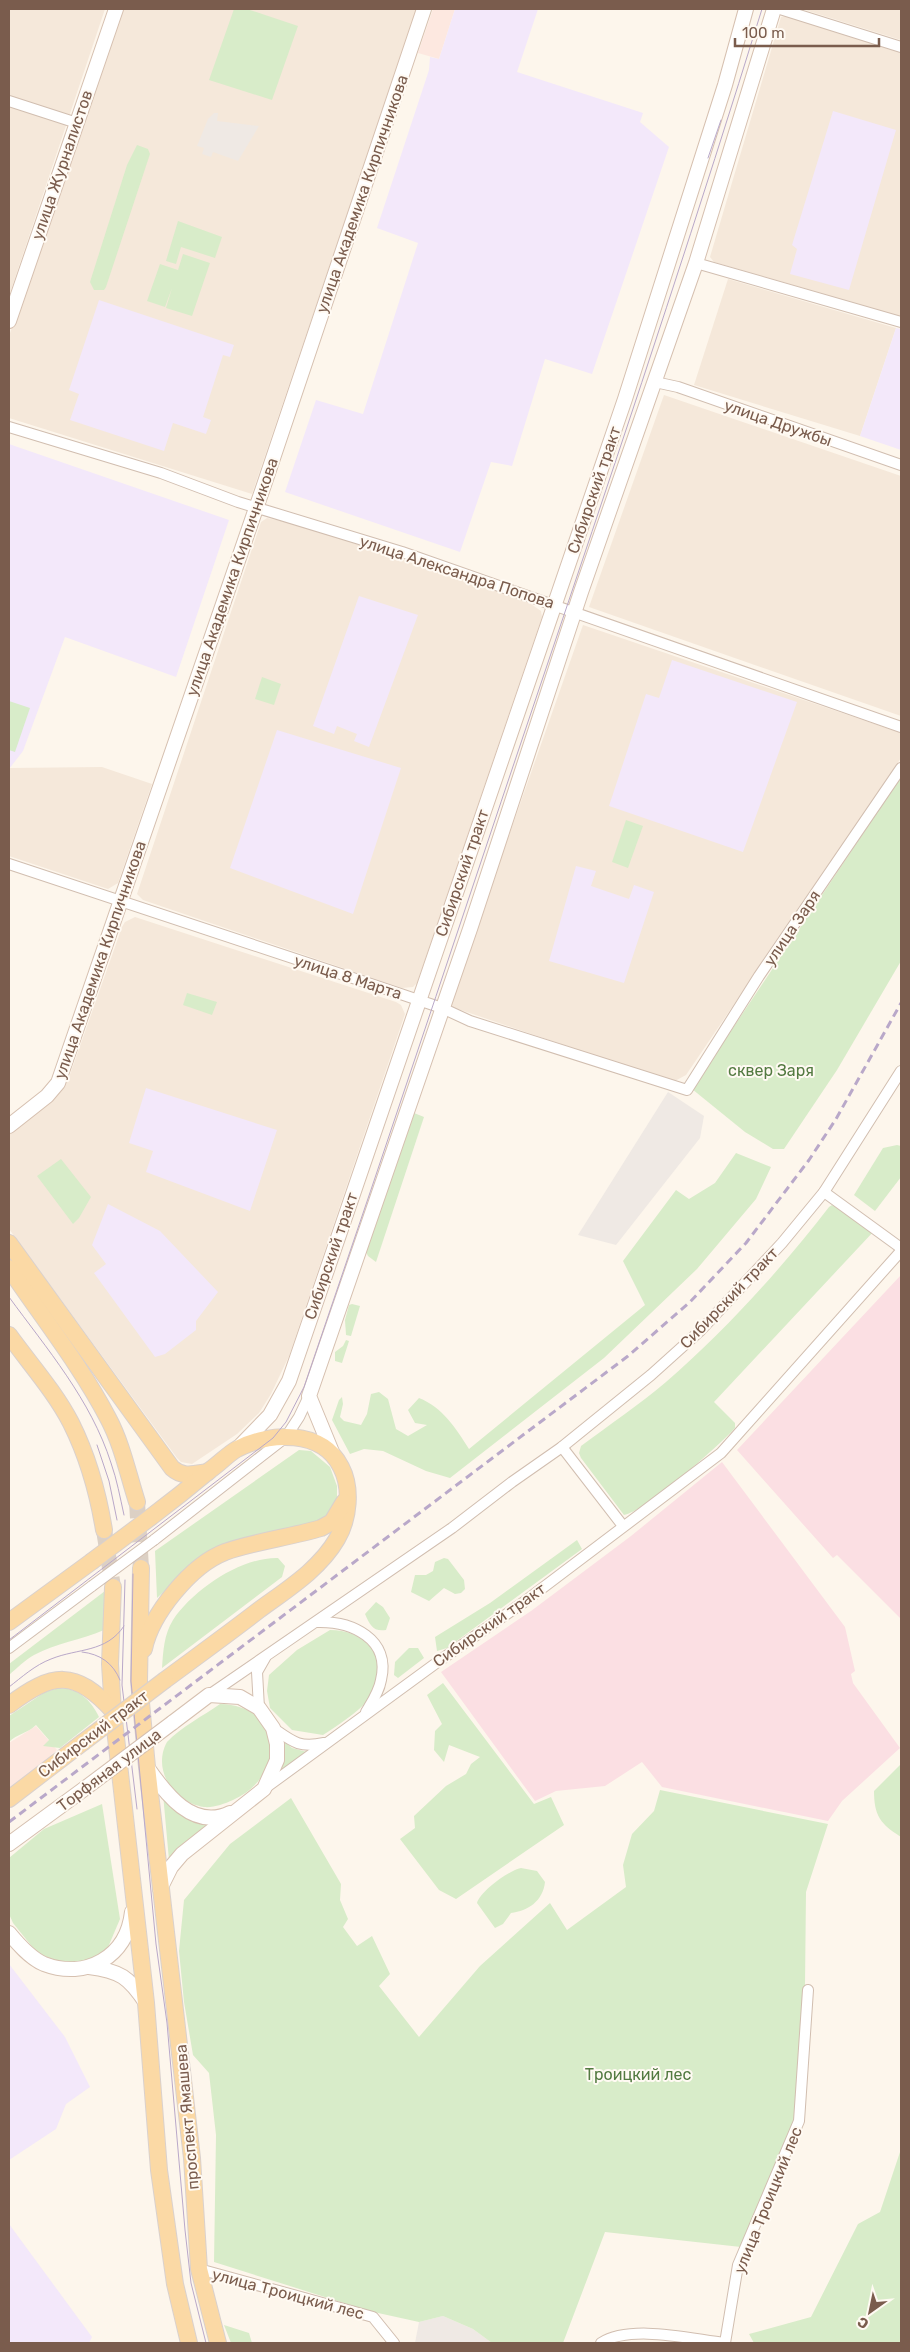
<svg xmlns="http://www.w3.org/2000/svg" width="910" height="2352" font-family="Rubik,sans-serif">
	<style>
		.residential { fill: #f5e8da }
		.commercial { fill: #fde8e0 }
		.industrial { fill: #efe9e4 }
		.education { fill: #f3e8fa }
		.medical { fill: #fbdfe3 }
		.green { fill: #d8ecc9 }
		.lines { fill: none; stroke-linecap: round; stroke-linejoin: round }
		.primary-tunnel { stroke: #dcd0c4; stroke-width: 16; stroke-dasharray: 16 8; stroke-linecap: butt }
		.street-casing { stroke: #d1beb0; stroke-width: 12 }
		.secondary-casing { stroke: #d6c0b0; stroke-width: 16 }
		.primary-casing { stroke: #dad1cd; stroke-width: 18 }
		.street { stroke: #fff; stroke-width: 10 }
		.secondary { stroke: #fff; stroke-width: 14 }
		.primary { stroke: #fbd9a5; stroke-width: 16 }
		.tram { stroke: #b9a8c9; stroke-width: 1 }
		.rail { stroke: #b9a8c9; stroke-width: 3; stroke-dasharray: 8 5; stroke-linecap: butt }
		.street-bridge-casing { stroke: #d1beb0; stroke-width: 12; stroke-linecap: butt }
		.secondary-bridge-casing { stroke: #d6c0b0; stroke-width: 16; stroke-linecap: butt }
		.primary-bridge-casing { stroke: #dad1cd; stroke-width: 18; stroke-linecap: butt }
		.street-bridge { stroke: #fff; stroke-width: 10 }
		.secondary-bridge { stroke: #fff; stroke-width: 14 }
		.primary-bridge { stroke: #fbd9a5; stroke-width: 16 }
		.labels { text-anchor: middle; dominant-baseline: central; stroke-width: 4; stroke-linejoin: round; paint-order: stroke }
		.street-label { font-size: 16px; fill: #7a5c4d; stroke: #fffaf3 }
		.park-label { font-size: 16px; fill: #537a41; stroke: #fffaf3 }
	</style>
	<rect width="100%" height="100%" fill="#fdf6ec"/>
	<g class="residential">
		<path d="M9,9h96l-96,287z"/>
		<path d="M121,9h296l-165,485 -243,-76v-82z"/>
		<path d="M802,9h99v31z"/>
		<path d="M785,16l116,35v266l-187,-55 -4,-5 71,-240z"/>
		<path d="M728,279l168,49 -36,108 -166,-51z"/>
		<path d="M664,395l237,81v240l-312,-109z"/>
		<path d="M267,518l33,7 228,77 13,9 1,6 -125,366 -4,4 -11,1 -259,-88 -6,-6 124,-372z"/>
		<path d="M583,625l318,108v25l-215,317 -13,7 -224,-76z"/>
		<path d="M102,767l50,17 -34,99 -10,6 -99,-33v-88z"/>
		<path d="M135,917l261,85 5,3 4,9 -116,342 -18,38 -12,19 -22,21 -45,30 -11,-2 -4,-4 -168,-229v-96l45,-33 14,-20 54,-153 3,-5z"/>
	</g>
	<g class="commercial">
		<path d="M433,9h22l-16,50 -21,-6z"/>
		<path d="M36,1726l21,24 -48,41v-48z"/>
	</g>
	<g class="industrial">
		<path d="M214,113h4l-1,8 42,5 -21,35 -25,-9 -2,5 -9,-3 2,-6 -7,-2 11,-27z"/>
		<path d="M668,1092l36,24 -4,22 -84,107 -38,-10z"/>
		<path d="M443,2316l30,13 19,14h-77l4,-21z"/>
	</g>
	<g class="education">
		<path d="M455,9h83l-21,63 126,41 -3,9 29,25 -77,227 -47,-15 -33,107 -21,-4 -31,90 -175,-60 31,-92 47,14 55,-171 -41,-15 52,-158 1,-13 9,2z"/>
		<path d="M833,111l63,19 -47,160 -59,-16 7,-25 -5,-4z"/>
		<path d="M99,300l135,45 -4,12 -7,-2 -20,62 8,3 -5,14 -33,-11 -9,28 -94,-31 9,-26 -10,-4z"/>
		<path d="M896,328l5,1v121l-41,-14z"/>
		<path d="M9,444l220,76 -53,157 -111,-40 -42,114 -14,18z"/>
		<path d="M359,596l59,19 -49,132 -15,-6 3,-7 -20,-8 -3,8 -21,-8z"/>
		<path d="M672,660l125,42 -54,150 -134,-46 37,-112 13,4z"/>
		<path d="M277,730l124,38 -48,146 -123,-46z"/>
		<path d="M576,866l20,5 -5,15 38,13 5,-14 20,7 -30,91 -75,-22z"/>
		<path d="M146,1088l131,42 -27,81 -104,-39 7,-21 -24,-8z"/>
		<path d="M108,1204l52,27 58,61 -22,29v9l-31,24 -10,3 -61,-84 12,-9 -14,-19z"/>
		<path d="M9,1964l56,73 25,50 -24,17 -10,25 -47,31z"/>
		<path d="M9,2224l83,113 -3,6h-80z"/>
	</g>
	<g class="medical">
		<path d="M901,1275v344l-64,-64 -4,3 -96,-108z"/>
		<path d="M722,1462l123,165 10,44 -4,3 2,9 47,65 -58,53 -14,20 -166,-34 -20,-25 -37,24 -49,5 -21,10 -94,-129 90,-61 100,-75z"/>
	</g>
	<g class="green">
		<path d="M234,9h13l51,17 -26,74 -63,-20z"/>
		<path d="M137,145l11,4 2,5 -44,133 -2,3h-10l-4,-8 37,-117z"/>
		<path d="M178,221l44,16 -7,21 -34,-11 -5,17 -10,-3z"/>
		<path d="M183,254l27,9 -18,53 -26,-8 6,-20 -7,19 -18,-6 13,-37 18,6z"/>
		<path d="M262,677l19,7 -7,21 -19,-6z"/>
		<path d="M9,701l21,7 -15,44 -6,-2z"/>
		<path d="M901,777v184l-64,109 -53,79h-11l-28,-17 -53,-43z"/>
		<path d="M626,820l17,6 -15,42 -16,-6z"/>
		<path d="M187,993l30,9 -5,13 -29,-10z"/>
		<path d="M414,1113l10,4 -48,145 -8,-6 -2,-4z"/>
		<path d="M897,1145l4,1v31l-26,34 -21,-16 29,-47z"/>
		<path d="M736,1153l35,14 -15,32 -59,70 -93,89 -154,120 -24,-7 -43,-20 -19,-2 -14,5 -18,-34 7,-20 3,-3 1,7 -3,13 4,4 17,4 6,-11 4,-20 8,-2 9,7 8,30 12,7 19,-11 -12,-2 -7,-13 11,-12c23,9 37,30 50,51l176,-144 -22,-44 53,-71 13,9 26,-16z"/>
		<path d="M61,1159l30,38 -12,21 -6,6 -36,-48z"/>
		<path d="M832,1205l42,26 -160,171 21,21v5c-16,18 -91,84 -111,87l-43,-57 -2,-5 2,-7c28,-21 58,-41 85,-64 58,-50 116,-114 163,-175z"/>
		<path d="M352,1304l8,2 -9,30 -5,-1 -1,-15 4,-15z"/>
		<path d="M346,1340l3,1 -7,22 -7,-2v-9l8,-6z"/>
		<path d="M299,1450l12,1 19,16 7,19v16l-17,21 -114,29 -49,46 -2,-47z"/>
		<path d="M577,1540l5,9 -135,99 -10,3 -2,-14 55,-34z"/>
		<path d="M278,1558l7,8 -3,11 -120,91c1,-16 2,-34 11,-48 20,-30 68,-63 105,-62z"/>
		<path d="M444,1558l4,1 16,21 1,9 -4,4 -6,1 -11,-6 -15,13 -18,-9 4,-17h11l7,-4 2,-9z"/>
		<path d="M105,1591l-1,39c-23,10 -48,13 -70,25 -9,5 -17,13 -25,20v-11z"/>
		<path d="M376,1602l7,5 7,11 -4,12c-13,2 -16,-5 -21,-16z"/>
		<path d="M330,1630c32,0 57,23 45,55 -1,5 -2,11 -6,14 -12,14 -31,26 -46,36l-31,-5 -22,-22 -3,-17 2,-16 28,-25z"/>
		<path d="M409,1648h9l6,10 -26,20 -4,-3 1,-13z"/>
		<path d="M443,1683l91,121 17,-7 13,28 -108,74 -17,-9 -39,-51 15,-11 -1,-12 32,-30 20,-12 5,-10 9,-7 -31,-12 -5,17 -10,-12 1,-19 7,-7 -15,-29z"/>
		<path d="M59,1688c19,0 32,12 40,29l-39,31 -17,-2 6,-6 -13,-15c-8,8 -19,9 -27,17v-26l36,-24z"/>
		<path d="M220,1704c63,1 67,72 13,96 -9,4 -20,8 -29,7 -26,-4 -47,-29 -41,-55 1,-3 2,-7 4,-10 14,-15 36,-26 53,-38z"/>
		<path d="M283,1740l9,8 15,4 -28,20 5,-22z"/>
		<path d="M901,1764v73c-21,-13 -27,-22 -27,-46z"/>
		<path d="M660,1790l168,34 -22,68 -1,93 -9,132 -55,130 -136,-15 -42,111h-71l-19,-14 -30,-13 -24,6 -50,-11 -155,-49 2,-127 -7,-62 -16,-18 -9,-53 -5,-51 5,-51 46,-56 61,-46 50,86 -1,16 8,19 -5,8 14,19 15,-10 18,38 -11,12 40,51 61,-71 70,-63 17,27 59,-43 -3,-22 9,-31 22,-23z"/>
		<path d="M163,1794l56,26 -50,40z"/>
		<path d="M102,1804l18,115 -14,33 -17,10 -21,2 -30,-10 -25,-31 -4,-9v-56l35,-29z"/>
		<path d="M521,1868l16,3 8,11c-2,19 -17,29 -34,31l-8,11 -8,4 -18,-25c4,-12 31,-32 44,-35z"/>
		<path d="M901,2149v194h-147l-5,-9 62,-17 47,-93 22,-12z"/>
		<path d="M224,2325l25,8 3,10h-21z"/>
	</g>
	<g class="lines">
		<g class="primary-tunnel">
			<path d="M137,1502l4,66"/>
			<path d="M104,1530l9,57"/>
		</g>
		<g class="street-casing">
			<g id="street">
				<path d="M780,9l121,38"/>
				<path d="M9,101l68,22"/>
				<path d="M696,263l205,59"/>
				<path d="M655,382l23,5 223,78"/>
				<path d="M9,427l152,46 77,29 164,50 499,175"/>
				<path d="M9,864l365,121 68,23 28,13 217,69 72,-114 142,-208"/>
				<path d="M824,1192l77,56"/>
				<path d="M562,1447l61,79"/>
				<path d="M154,1540l132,-103 13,-20 10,-21"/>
				<path d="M317,1622c35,-1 74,17 64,58 -2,12 -9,22 -15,32"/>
				<path d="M9,1648l83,-62"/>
				<path d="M209,1695l243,-167 60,-46 50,-35 89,-72 50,-45 81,-87 42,-51 77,-121"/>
				<path d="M259,1708l-2,-36 8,-14"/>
				<path d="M273,1728c20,14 26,20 51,15"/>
				<path d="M264,1789l175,-128 85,-59 197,-149 180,-202"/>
				<path d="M199,2269l174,48 21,26"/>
				<path d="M601,2343c30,-19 89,-4 124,0l13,-78 61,-144 9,-131"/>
			</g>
		</g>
		<g class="secondary-casing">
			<g id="secondary">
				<path d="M9,321l107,-312"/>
				<path d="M9,1126l38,-30 11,-13 205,-595 161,-479"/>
				<path d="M239,1447l31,-32 19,-34 336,-982 100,-314 21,-76"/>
				<path d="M332,1452l-23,-56 161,-467 111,-337 115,-329 78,-254"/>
				<path d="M147,1767c18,26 46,64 83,46"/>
				<path d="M9,1844l75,-55"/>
				<path d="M160,1889l11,-22 11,-13 82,-65 13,-29v-16l-4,-16 -14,-20 -19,-11 -31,-2 -37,28"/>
				<path d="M9,1933c9,11 21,25 35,31 42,16 83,-7 88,-52"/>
				<path d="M89,1967c31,4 40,10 57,36"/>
			</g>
		</g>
		<g class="primary-casing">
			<g id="primary">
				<path d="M9,1243l163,225c11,10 22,6 36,4"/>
				<path d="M9,1268c33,49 72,98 99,150 14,26 20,56 29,84"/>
				<path d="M9,1335c21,29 46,57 62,88 17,34 27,70 33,107"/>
				<path d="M151,1517c20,-15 40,-31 59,-47 9,-6 18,-16 27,-21 33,-17 85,-20 104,18 11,21 8,52 -4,72 -18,31 -51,51 -78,71 -31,24 -63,47 -94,70"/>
				<path d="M141,1568l-2,113 8,86 45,391 7,111 19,74"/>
				<path d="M113,1587l-3,77 3,47 33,292 13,167 16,114 14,59"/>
				<path d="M9,1622l82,-60"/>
				<path d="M144,1649c7,-35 47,-84 81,-97 28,-10 66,-15 96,-24l11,-6 12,-20"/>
				<path d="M9,1705c44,-33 66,-36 104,6"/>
				<path d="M9,1799l73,-56"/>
			</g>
		</g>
		<use href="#street" class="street"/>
		<use href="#secondary" class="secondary"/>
		<use href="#primary" class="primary"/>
		<g class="tram">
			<path d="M708,158l13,-38"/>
			<path d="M9,1297c38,52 82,103 102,166 6,17 9,34 13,52"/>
			<path d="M97,1445l12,36 8,39"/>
			<path d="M133,1574l-2,107 25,263 11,79 18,207 6,53 15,60"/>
			<path d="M125,1580l-3,105 15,124"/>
			<path d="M9,1640l264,-202 13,-16 18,-35c89,-260 175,-521 263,-781 67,-199 133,-397 195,-597"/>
			<path d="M82,1652c18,2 31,11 38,28"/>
			<path d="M9,1687c13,-10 26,-22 42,-28 27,-11 55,-6 73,-33"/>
		</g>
		<path class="rail" d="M9,1822l619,-466 62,-54 56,-59 63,-83 27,-41 65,-116"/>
		<g class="street-bridge-casing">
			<path id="street-bridge" d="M92,1586l62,-46"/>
		</g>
		<g class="secondary-bridge-casing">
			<path id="secondary-bridge" d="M84,1789l88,-66"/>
		</g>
		<g class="primary-bridge-casing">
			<g id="primary-bridge">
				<path d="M91,1562l60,-45"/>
				<path d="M82,1743l83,-63"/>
			</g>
		</g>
		<use href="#street-bridge" class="street-bridge"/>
		<use href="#secondary-bridge" class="secondary-bridge"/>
		<use href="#primary-bridge" class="primary-bridge"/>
	</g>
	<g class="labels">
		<g class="street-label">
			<text transform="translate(62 165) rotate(-71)">улица Журналистов</text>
			<text transform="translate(362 194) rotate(-71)">улица Академика Кирпичникова</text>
			<text transform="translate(778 423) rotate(19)">улица Дружбы</text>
			<text transform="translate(594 490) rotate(-71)">Сибирский тракт</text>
			<text transform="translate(457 572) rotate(18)">улица Александра Попова</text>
			<text transform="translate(232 577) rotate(-71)">улица Академика Кирпичникова</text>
			<text transform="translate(462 873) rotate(-71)">Сибирский тракт</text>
			<text transform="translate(792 928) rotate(-56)">улица Заря</text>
			<text transform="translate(100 960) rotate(-71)">улица Академика Кирпичникова</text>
			<text transform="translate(348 977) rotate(18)">улица 8 Марта</text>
			<text transform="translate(331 1256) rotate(-71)">Сибирский тракт</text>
			<text transform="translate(729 1298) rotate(-46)">Сибирский тракт</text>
			<text transform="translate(489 1625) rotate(-35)">Сибирский тракт</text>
			<text transform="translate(93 1734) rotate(-37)">Сибирский тракт</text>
			<text transform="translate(109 1770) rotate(-37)">Торфяная улица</text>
			<text transform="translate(187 2117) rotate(-95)">проспект Ямашева</text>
			<text transform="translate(768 2200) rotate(-68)">улица Троицкий лес</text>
			<text transform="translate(288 2294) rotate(15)">улица Троицкий лес</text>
		</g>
		<g class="park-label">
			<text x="771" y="1070">сквер Заря</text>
			<text x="638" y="2074">Троицкий лес</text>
		</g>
	</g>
	<rect width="910" height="2352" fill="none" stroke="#7a5c4d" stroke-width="20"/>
	<g transform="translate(870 2312) rotate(213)" stroke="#fffaf3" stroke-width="4" paint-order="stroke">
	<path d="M0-4L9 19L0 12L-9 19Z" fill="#7a5c4d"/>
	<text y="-8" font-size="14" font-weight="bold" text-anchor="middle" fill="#7a5c4d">С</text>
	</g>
	<path d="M735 38v8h144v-8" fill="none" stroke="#7a5c4d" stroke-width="2.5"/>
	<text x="742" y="38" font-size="15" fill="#7a5c4d" stroke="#fffaf3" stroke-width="4" paint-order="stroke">100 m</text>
</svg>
